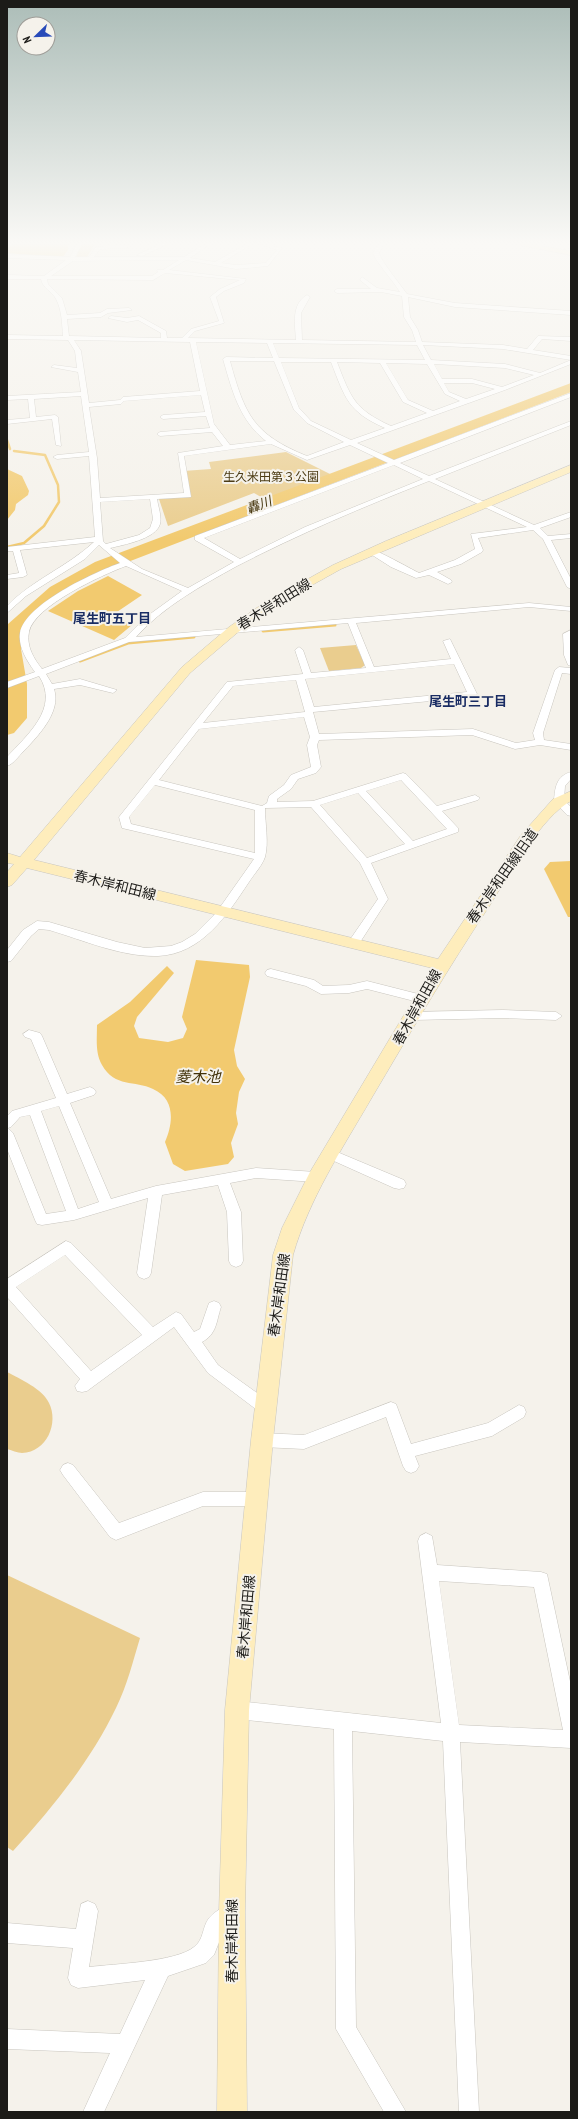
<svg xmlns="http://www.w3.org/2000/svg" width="578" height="2119" font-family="'PT Sans Narrow','Noto Sans JP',sans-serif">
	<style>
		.green { fill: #eacd8e }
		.water { fill: #f2ca6f }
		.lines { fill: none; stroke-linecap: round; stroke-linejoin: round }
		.stream-far1 { stroke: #f2ca6f; stroke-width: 2.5 }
		.stream { stroke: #f2ca6f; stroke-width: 3 }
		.river { fill: #f2ca6f; fill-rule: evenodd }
		.street-casing { stroke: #c9c6bf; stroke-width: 1 }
		.secondary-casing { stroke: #c9c6bf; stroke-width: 1 }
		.street { fill: #fff; fill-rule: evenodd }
		.secondary { fill: #feedbc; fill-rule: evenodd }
		.labels { text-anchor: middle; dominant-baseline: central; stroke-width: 4; stroke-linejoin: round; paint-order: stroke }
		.far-park-label { font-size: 12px; fill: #4c3c15; stroke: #f5f2eb }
		.far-water-label { font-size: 13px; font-style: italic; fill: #423209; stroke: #f5f2eb }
		.far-neighbourhood-label { font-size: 13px; font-weight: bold; fill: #192c63; stroke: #f5f2eb }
		.street-label { font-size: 14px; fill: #1c1b18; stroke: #f5f2eb }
		.water-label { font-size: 15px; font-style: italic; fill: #423209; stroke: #f5f2eb }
	</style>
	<rect width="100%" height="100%" fill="#f5f2eb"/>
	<g class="green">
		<path d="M81,244h14l-8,13 -11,1z"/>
		<path d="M286,452l48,24 -66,25 -14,-8 -86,33 -10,-30h33l-8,-25 28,-2 -2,-7z"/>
		<path d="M356,645l9,20 -4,3 -32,3 -9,-23z"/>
		<path d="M7,1372c13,7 36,17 42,31 10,20 -2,49 -27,50 -4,0 -11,-3 -15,-4z"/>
		<path d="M7,1575l133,63c-7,23 -13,48 -24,70 -26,54 -63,99 -103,143l-6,-4z"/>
	</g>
	<g class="water">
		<path d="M14,244h54v6l-6,8 -55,-5v-5z"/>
		<path d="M7,469l15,7 7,15 -1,4 -12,9 -1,6 -8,10z"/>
		<path d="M108,576l34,19 -31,21 21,9 -18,15 -66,-29 30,-20z"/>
		<path d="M571,861v56h-3l-24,-48 6,-7z"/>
		<path d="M196,960l53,5 1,12 -16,73 3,16 8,13 -6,13 -3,21 2,11 -7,19 3,14 -6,7 -43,7 -12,-7 -8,-22c8,-18 11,-43 -12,-53 -18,-9 -38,-1 -51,-24 -7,-12 -5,-27 -5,-40l33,-23 37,-36 7,7 -37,44 -3,9 5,12 29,4 15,-4 4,-9 -5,-12z"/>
	</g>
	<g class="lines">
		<g class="stream-far1">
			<path d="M7,440l3,9"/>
			<path d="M7,547l17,-4 20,-17 15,-24 -1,-17 -13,-30 -31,-4"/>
		</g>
		<g class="stream">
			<path d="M263,631l72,-6"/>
			<path d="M80,661l48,-18 66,-6"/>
		</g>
		<path class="river" d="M571,383v9l-464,178 -45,25 -37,31 -4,23 6,35v34l-13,15 -7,2 1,-111 42,-37 45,-25z"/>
		<g class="street-casing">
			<g id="street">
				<path d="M77,244h5l-7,13h14l7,-10 40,-3 -10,4 -26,1 -6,8h90l21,-13h5l-20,14 25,4 32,-18h5l-31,19 15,2 30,-2 11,-13 -17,-6 22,4 -14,18 -32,3 -50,-9 -17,10 77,9 -2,4 -20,8 -8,6 8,26 -29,8 -7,7 108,2c-1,-15 -5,-36 11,-45l3,2 -9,16 1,27 114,2 -4,-12 -8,-13 -2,-21 -21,-4 -44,1 -3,-2 3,-2h34l-11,-9 2,-3 15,11 23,4c-6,-10 -24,-30 -27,-39l6,-9h5l-5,9c2,8 21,31 28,41l48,9 116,8v4l-116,-8 -47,-10 2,20 8,13 4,12 81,3 24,4 11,-13 33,1v4l-29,-2 -9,11 38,6v4l-68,-11 -80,-4 8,15 74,4 35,9 31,-13v4l-66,26 -148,53 37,17 177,-67v4l-171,66 29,13 142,-55v4l-136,54 99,46 37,-13v5l-31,11 8,8 23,-2v4l-20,2 20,39v10l-4,-2 -24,-48 -10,-9 -55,8 5,12 -1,2 -21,12 -24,8 14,8 1,2 -4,2 -19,-9 -13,3 -25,-11 -22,-14v-4c5,-1 42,20 50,24l36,-13 20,-11 -4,-15 56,-7 -98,-46c-66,26 -130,53 -192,85 -36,20 -73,40 -101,71l393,-34 42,4v4l-42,-4 -173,16 18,44 77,-8 -8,-18 7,-2 27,55 -4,3 -160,15 6,22 154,-5 43,14 19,-3 -2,-7 22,-63 4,-3 12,1v6l-9,-1 -19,60 1,7 27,4v6l-31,-5 -25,4 -43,-14 -153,5 -2,5 4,22 -5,6 -18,6 -7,10 -14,10v3l36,-1 90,-28 3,1 31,32 38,-11 5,3 -2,2 -36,11 16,17v4l-87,31 17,36 -31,48 -4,1 -6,-4 31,-45 -18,-36 -49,-56 -46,1c0,16 4,34 0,49 -3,9 -11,17 -16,25 -22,33 -47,72 -91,74 -37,1 -75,-16 -109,-26l-10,-1 -8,7 -20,25 -4,1v-12l16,-20 14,-9 12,1 68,20 28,6 26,-2 11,-4 13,-8 21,-21 38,-54 -132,-31 -3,-11 108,-135 76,-8 -8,-24 4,-3 4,3 8,23 55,-5 -18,-45 -219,19 -83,32 6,10 28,-5 37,11 -4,3 -33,-8 -26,4c8,24 -18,49 -33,65 -4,4 -8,10 -14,12v-9c20,-22 53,-49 32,-81l-32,12v-6l28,-10c-8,-11 -17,-25 -15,-39 5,-29 75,-61 100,-70l-21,-18 -14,14 -59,37 -19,17v-7c25,-26 60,-39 87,-64l-74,8 7,25 -4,2 -16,2v-4l12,-2 -6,-22h-6v-4l88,-10 -6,-81 -32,3 -4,-2 4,-2 32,-3 -8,-56 -47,3 2,18 19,-2 3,2 3,29 -5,-1 -4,-26 -45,5v-4l23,-2 -2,-19 -21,1v-4l74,-4 -3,-20 -27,-5 3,-2 23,3 -2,-17 -7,-11 -61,-1v-4l56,1c-1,-12 -1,-26 -7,-37 -4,-8 -13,-10 -15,-20h-34v-4l37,1 22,-16 -59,-2v-4l63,3zM179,260l-16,10h-6l1,2 -6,4h-101l22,-15zM165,273l75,7 -20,9 -10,8 9,24 -28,8 -9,9h-15l-1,-7 -27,-15 -12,2 -16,-2 -3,2 19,4 11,-2 23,13v5l-92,-2 -2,-17 34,-2 7,-4 24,-3 -3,-2 -22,1 -7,4 -33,2 -5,-17 -14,-14 -1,-5 106,1zM74,340l116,2 10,49 -77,6 -3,3 -31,3 -8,-52zM196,342l71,1 6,15 -47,-1 -3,2c9,31 16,61 43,82l-36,4 -16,-21zM273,343l144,2 8,15 -146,-2zM230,361h44l20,49 13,13 37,19 -37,14c-54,-22 -62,-41 -77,-95zM281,362h50c14,36 17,50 54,66l-34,12 -40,-19 -12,-13zM337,362l43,1 23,39 24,11 -36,13c-37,-17 -40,-28 -54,-64zM386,363l41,1 18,30 15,7 -27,10 -25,-11zM434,364l71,4 29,7 -32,12 -30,-8h-30zM444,383h28l23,6 -29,10 -17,-7zM201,395l4,17 -42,3 -3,2 3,2 43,-3 4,12 -50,4 -3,2 3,2 52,-4 11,14 -45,7 6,40 -84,5 -3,-40 -8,-51 32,-3 3,-3zM271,444l36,16 43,-15 38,18 -193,73v4l39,22 -46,26 -46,-19 -32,-21c13,-3 46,-9 50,-24 2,-7 -2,-18 -3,-25l34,-2 -7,-41zM394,465l29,14 -118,48 -65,32 -36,-21zM150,499l3,20 -3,9 -11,7 -33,9 -3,-3 -3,-39zM126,566l56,25 -36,26 -21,21 -83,31c-8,-10 -16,-23 -13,-37 5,-26 73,-57 97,-66zM454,664l13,28 -153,15 -9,-28zM296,680l9,32 -102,11 30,-37zM304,717l6,20 -3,8 4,22 -20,8 -7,10 -15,11 -2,7 -5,3 -103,-26 40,-51zM401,780l46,49 -34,12 -47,-50zM155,785l100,25v43l-124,-29 -2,-7zM358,793l47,51 -38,14 -47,-53z"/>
				<path d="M161,244h7l-26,12 -5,-1z"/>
				<path d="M571,630v36l-3,-1 -4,-10 -1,-21z"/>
				<path d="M571,772v7l-6,7 -1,14 7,7v9l-4,-1 -13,-14c1,-13 2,-25 17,-29z"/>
				<path d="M271,969l43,11 9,6 26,-1 18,-4 59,15 2,3 -6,4 -55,-14 -18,4 -28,1 -15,-8 -39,-10 -2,-3 2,-3z"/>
				<path d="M503,1010l53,2 6,4 -6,4 -53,-2 -90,2 -6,-4 6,-4z"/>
				<path d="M29,1030l11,3 2,3 25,58 23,-7 4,2 2,3 -2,3 -24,8 41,96 45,-13 100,-18 60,4 5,1 1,4 -1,4 -5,1 -60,-4 -26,5 11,29 2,49 -2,4 -5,2 -5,-2 -2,-4 -2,-49 -9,-27 -56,10 -11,78 -2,4 -5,2 -5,-2 -2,-4 11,-75 -74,22 -32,5 -5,-1 -2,-4 -28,-71v-33l5,-5 44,-13 -25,-59 -6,-2 -2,-3zM59,1106l40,96 -21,7 -37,-98zM30,1115l36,96 -20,3 -33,-81 -5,-5 3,-1 9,-10z"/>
				<path d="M330,1149l74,31 2,4 -2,4 -5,1 -5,-1 -69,-31 -1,-3 1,-3z"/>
				<path d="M66,1241l5,2 82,84 23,-15 5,2 13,18 6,-3 9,-26 5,-2 5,2 2,4c-5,15 -4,27 -19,35l16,23 53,38 2,5 -2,5 -5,2 -5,-2 -53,-40 -34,-46 -87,64 -5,1 -5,-1 -2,-5 5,-7 -73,-82v-18zM65,1255l77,80 -51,36 -75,-84z"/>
				<path d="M391,1402l5,2 15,40 77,-21 31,-18 5,2 2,5 -2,5 -32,19 -77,20 4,10 -3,5 -5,2 -5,-2 -3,-5 -17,-49 -82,32 -42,-2 -5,-2 -3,-5 3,-5 5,-2 42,2z"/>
				<path d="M68,1463l5,2 46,58 84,-31h54l6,2 2,5 -2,5 -6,2h-54l-87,34 -6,-3 -47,-62 -3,-5 3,-5z"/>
				<path d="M426,1533l6,3 5,29 104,7 6,2 24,112v62l-111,-6 19,370h-20l-16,-371 -91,-10 4,296 50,85h-22l-48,-83 -2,-300 -97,-10 -6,-3 -3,-6 3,-6 6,-3 204,22 -23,-182 2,-5zM439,1581l95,6 29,143 -104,-5z"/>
				<path d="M88,1901l7,3 3,7 -9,56c25,-3 87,-5 105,-20 10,-7 8,-20 15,-29 6,-7 16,-12 23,-16l7,3 3,7 -3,7 -16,13 -9,23 -8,8 -38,13 -64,136h-21l27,-59 -103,-4v-20l113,5 25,-54 -67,8 -7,-3 -3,-7 5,-30 -66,-5v-20l69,6 5,-25z"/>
			</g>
		</g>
		<g class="secondary-casing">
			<g id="secondary">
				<path d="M515,244h15l41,7v4z"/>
				<path d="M571,465v7l-230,97 -72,40 -32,24 -47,40 -156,187 404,99 83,-124 32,-36 18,-8v10c-29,15 -63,75 -81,104 -42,63 -80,128 -119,194 -29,50 -62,100 -78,156l-20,185 -24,270 -4,202 2,200h-30l2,-200 6,-202 26,-270 22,-185 9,-27 28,-56 122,-204 -405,-100 -15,17 -5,2v-15l7,-8 -7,-1v-10l13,4 162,-190 47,-40 32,-22 72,-40 53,-24z"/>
			</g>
		</g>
		<use href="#street" class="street"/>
		<use href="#secondary" class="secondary"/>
	</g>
	<linearGradient id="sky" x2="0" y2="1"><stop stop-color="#acbdb8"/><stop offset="0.45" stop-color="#faf9f6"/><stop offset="1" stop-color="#faf9f6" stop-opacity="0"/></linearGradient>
	<rect width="578" height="540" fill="url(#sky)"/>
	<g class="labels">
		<g class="far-park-label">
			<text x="271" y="476">生久米田第３公園</text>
		</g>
		<g class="far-water-label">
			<text transform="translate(259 505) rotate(-21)">轟川</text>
		</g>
		<g class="far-neighbourhood-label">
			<text x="112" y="618">尾生町五丁目</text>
			<text x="468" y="701">尾生町三丁目</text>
		</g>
		<g class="street-label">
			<text transform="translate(274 604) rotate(-32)">春木岸和田線</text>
			<text transform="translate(502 876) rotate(-55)">春木岸和田線旧道</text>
			<text transform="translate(115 885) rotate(14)">春木岸和田線</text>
			<text transform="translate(417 1007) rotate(-61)">春木岸和田線</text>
			<text transform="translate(279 1295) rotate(-82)">春木岸和田線</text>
			<text transform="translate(246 1617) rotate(-85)">春木岸和田線</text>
			<text transform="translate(232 1941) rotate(-90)">春木岸和田線</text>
		</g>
		<g class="water-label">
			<text x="198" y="1076">菱木池</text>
		</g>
	</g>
	<rect width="578" height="2119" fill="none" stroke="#1c1b18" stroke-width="16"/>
	<g transform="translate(36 36) rotate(247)"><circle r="19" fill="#f5f2eb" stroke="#9e9c97"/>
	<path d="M0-3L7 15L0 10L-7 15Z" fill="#284ab9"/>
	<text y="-6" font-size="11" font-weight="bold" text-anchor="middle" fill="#1c1b18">N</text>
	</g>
</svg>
